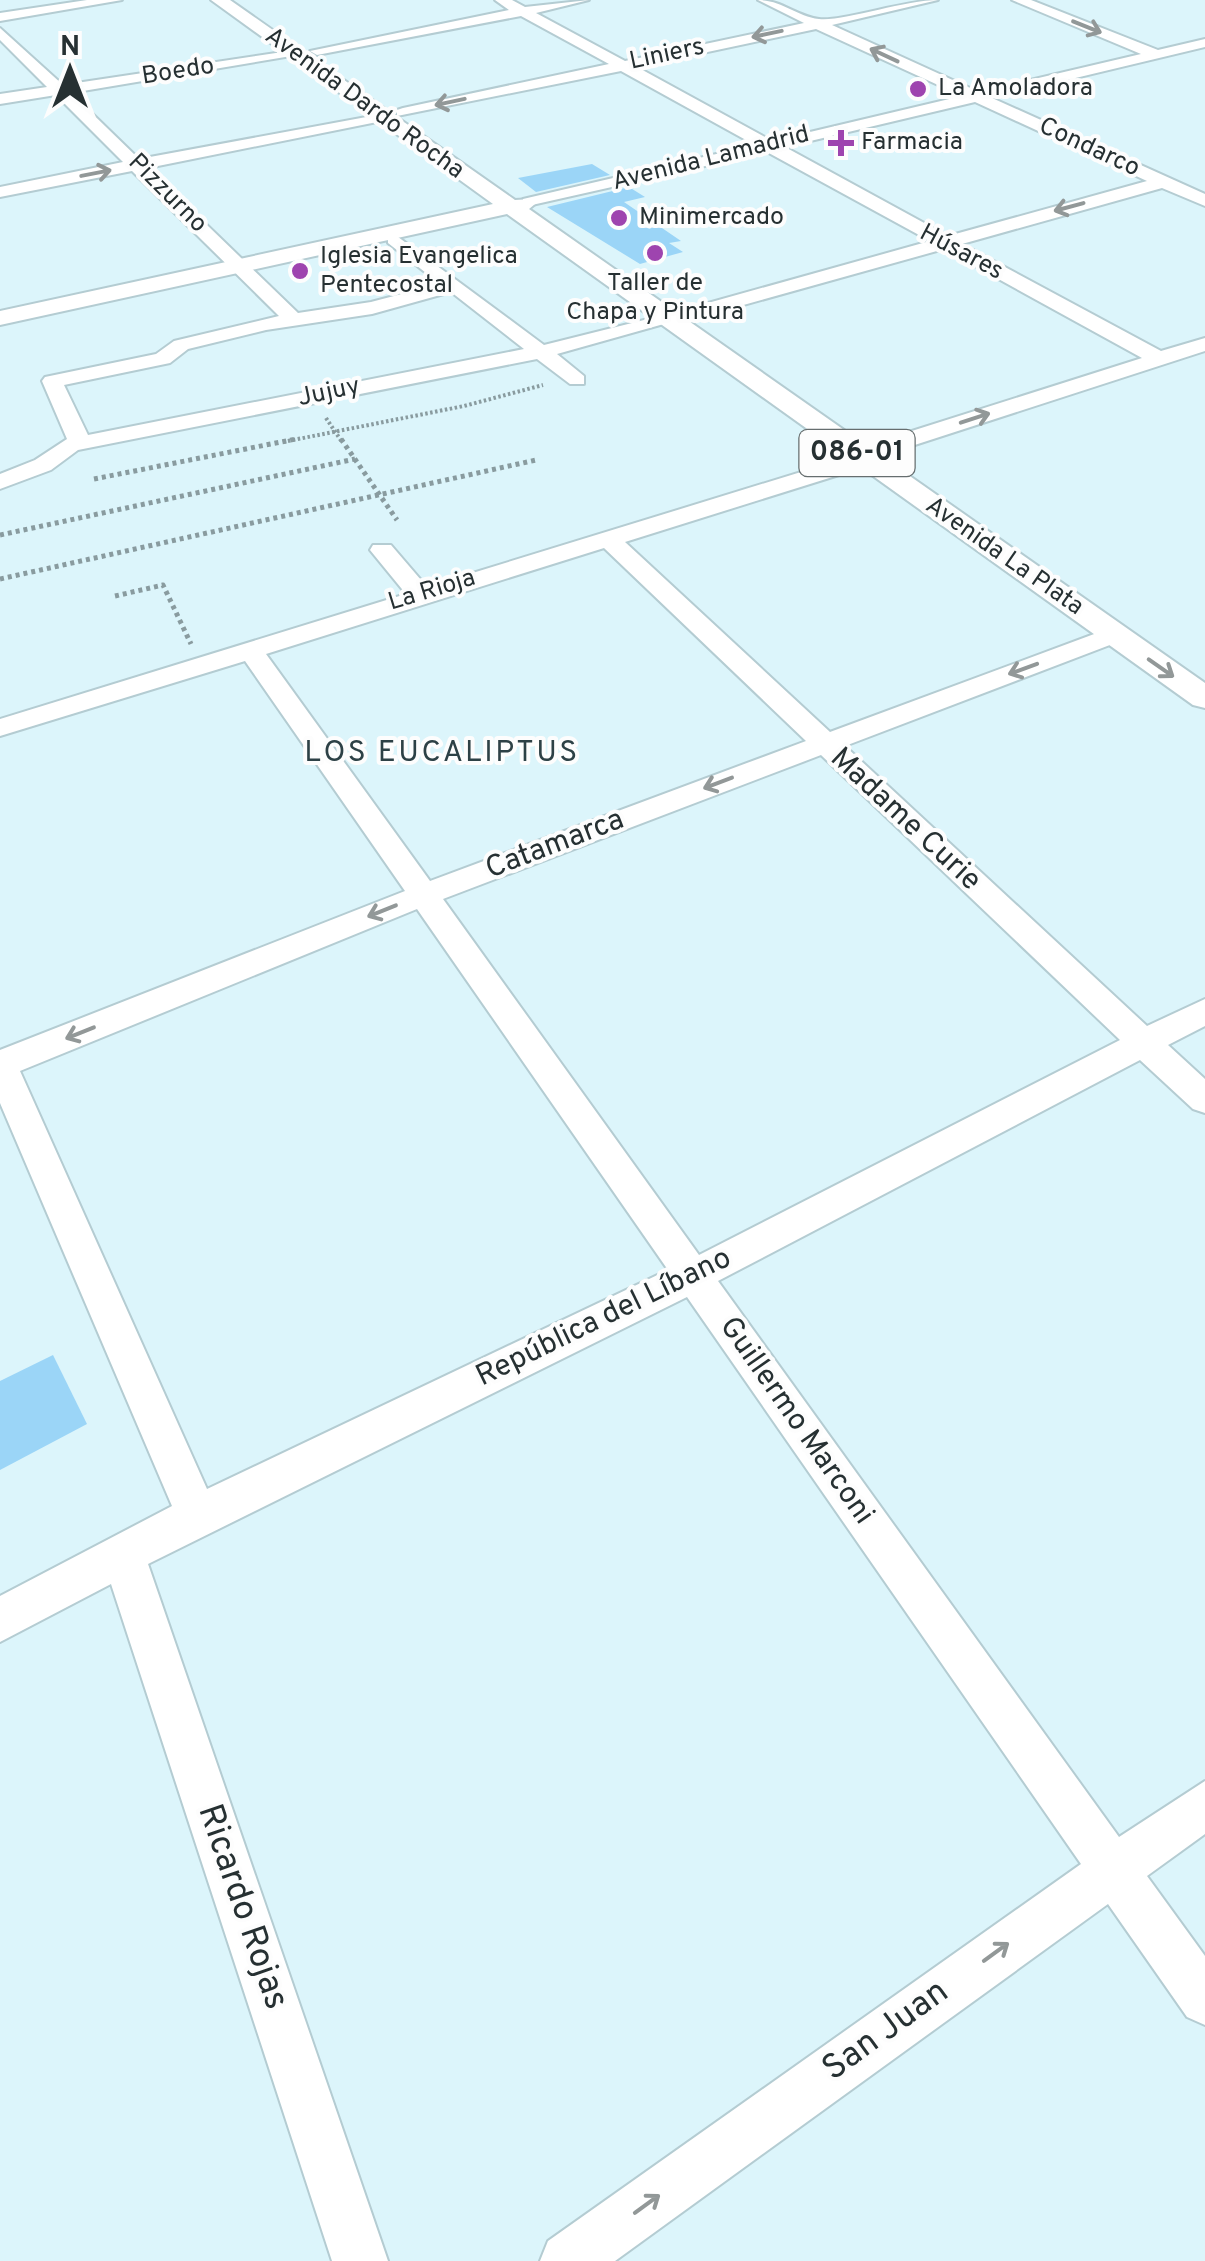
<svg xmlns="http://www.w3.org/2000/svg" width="1205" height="2261" viewBox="0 0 1205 2261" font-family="Overpass,sans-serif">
  <rect width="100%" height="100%" fill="#dcf5fb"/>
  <g fill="#9bd5f7">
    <path d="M592 164 610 175 536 192 518 178Z"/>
    <path d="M629 187 645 197 624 202 681 241 669 243 683 252 640 264 547 207Z"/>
    <path d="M53 1355 87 1424 0 1470V1381Z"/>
  </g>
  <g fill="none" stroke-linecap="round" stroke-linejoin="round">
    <defs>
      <g id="minor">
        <path d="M87 0H122L0 21V13Z"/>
        <path d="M495 0H512L525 7 589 0 536 13 625 61 804 23 758 0C782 0 796 16 819 19 841 22 905 0 938 0L832 25 979 92 1141 54 1012 0H1031L1158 50 1205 39V47L992 98 1205 194V206L1162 188 962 244 1161 351 1205 338V351L890 453H874V443L1142 358 944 249 697 318H683V310L930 241 767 152 523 207V199L755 145 621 71 397 116V110L403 108 609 64 521 16 317 55 310 51 509 10ZM816 29 962 96 772 141 637 67ZM975 102 1147 181 948 236 785 147Z"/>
        <path d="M0 28 63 85 296 50 303 54 71 93 139 159 388 113V119L382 121 148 168 298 313 371 302 440 284 388 243V235L394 234 544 345 668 314 678 320 557 354 584 376V384H570L537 359 78 450 51 470 0 489V474L35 460 67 439 42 381 45 377 156 354 174 341 279 316 132 171 0 197V187L123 162 56 95 0 104V94L47 87 0 40ZM451 292 524 349 88 435 64 385 170 363 188 349 266 330 372 314Z"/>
        <path d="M866 452 877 459 874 464 625 542 830 732 1105 630H1123L1127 635 1123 640 845 746 1147 1026 1205 999V1026L1168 1045 1205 1079V1113L1193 1109 1140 1060 718 1281 1119 1837 1205 1781V1834L1147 1876 1205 1956V2025L1187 2017 1108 1904 615 2261H540L548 2241 1081 1864 687 1297 148 1564 388 2261H332L111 1584 0 1642V1596L172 1506 0 1103V1050L405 891 245 661 0 736V719L406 594 370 550 373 545H391L427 587ZM604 548 806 741 430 881 266 654ZM821 755 1120 1040 699 1255 443 899ZM417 909 668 1270 207 1489 20 1071Z"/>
      </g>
      <path id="major" d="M211 0H230L515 200 532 199 535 204 529 209 1205 683V708L1193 705 507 214 0 325V311L493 204Z"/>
    </defs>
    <use href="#minor" stroke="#b4ccd2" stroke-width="4"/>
    <use href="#major" stroke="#b4ccd2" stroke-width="4"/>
    <g stroke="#899b9f" stroke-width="4" stroke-dasharray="2.5 2.5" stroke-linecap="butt">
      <path d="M326 418 342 442"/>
      <path d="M283 442 464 406 543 385"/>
    </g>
    <g stroke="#899b9f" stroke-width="5" stroke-dasharray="4 4" stroke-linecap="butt">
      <path d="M341 439 397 520"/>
      <path d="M94 479 296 439"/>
      <path d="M0 535 355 459"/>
      <path d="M0 579 536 460"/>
      <path d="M115 596 163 585 191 644"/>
    </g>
    <use href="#minor" fill="#fff" fill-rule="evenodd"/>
    <use href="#major" fill="#fff" fill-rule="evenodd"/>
  </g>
  <defs><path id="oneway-shaft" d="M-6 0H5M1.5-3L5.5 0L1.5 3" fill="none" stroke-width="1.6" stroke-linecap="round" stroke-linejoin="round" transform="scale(2.5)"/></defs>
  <g stroke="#929898">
    <use href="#oneway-shaft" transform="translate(1087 27) rotate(22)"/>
    <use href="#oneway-shaft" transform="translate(767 34) rotate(168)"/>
    <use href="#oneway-shaft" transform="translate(884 55) rotate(-155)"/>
    <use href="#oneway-shaft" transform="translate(450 102) rotate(168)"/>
    <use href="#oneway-shaft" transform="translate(96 173) rotate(-11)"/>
    <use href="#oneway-shaft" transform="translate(1069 207) rotate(165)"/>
    <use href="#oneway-shaft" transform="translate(975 418) rotate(-18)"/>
    <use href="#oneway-shaft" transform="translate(1161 668) rotate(35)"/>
    <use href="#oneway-shaft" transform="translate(1023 669) rotate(160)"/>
    <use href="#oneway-shaft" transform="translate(718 783) rotate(159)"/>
    <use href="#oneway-shaft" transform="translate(382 911) rotate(158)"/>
    <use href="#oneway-shaft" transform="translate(80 1033) rotate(158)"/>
    <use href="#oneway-shaft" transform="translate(996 1952) rotate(-36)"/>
    <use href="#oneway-shaft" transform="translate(647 2204) rotate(-36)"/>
  </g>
  <g fill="#9e44af" stroke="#fdfdfd" stroke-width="4">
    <circle cx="918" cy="89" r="10"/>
    <path d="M836 128h10v10h10v10h-10v10h-10v-10h-10v-10h10z"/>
    <circle cx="619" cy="218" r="10"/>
    <circle cx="655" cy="253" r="10"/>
    <circle cx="300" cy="271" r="10"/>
  </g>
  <g text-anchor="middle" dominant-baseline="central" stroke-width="8" stroke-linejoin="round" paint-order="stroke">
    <g font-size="25" fill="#263032" stroke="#fdfdfd">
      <text transform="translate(667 55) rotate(-12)">Liniers</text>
      <text transform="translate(178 72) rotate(-9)">Boedo</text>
      <text transform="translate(364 104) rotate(36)">Avenida Dardo Rocha</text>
      <text transform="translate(1089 148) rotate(25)">Condarco</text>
      <text transform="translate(711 159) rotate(-14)">Avenida Lamadrid</text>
      <text transform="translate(167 194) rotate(45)">Pizzurno</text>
      <text transform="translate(961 253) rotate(28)">Húsares</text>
      <text transform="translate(329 393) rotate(-12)">Jujuy</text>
      <text transform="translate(1004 557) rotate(35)">Avenida La Plata</text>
      <text transform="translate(432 591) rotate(-17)">La Rioja</text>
    </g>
    <g font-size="25" fill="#263032" stroke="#fdfdfd" text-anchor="start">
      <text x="938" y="89">La Amoladora</text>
      <text x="861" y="143">Farmacia</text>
      <text x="639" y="218">Minimercado</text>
      <text x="320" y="257">Iglesia Evangelica<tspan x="320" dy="29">Pentecostal</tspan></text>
      <text x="655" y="284" text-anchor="middle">Taller de<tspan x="655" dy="29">Chapa y Pintura</tspan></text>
    </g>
    <rect fill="#fdfdfd" stroke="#666e6f" stroke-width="2.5" x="799.5" y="430" width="115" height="46" rx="8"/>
    <g font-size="28" font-weight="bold" fill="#263032">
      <text x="857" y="453">086-01</text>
    </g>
    <g font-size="30" letter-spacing="2.5" fill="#2d4146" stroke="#fdfdfd">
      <text x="442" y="753">LOS EUCALIPTUS</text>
    </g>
    <g font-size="30" fill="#263032" stroke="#fdfdfd">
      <text transform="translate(905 820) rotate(43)">Madame Curie</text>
      <text transform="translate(555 845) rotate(-21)">Catamarca</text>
      <text transform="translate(604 1318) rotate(-26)">República del Líbano</text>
      <text transform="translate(796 1421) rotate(55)">Guillermo Marconi</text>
    </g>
    <g font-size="35" fill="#263032" stroke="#fdfdfd">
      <text transform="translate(242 1907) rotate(71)">Ricardo Rojas</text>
      <text transform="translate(886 2031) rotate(-36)">San Juan</text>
    </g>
  </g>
  <g transform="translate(70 70)" stroke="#fdfdfd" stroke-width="8" paint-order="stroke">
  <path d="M0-8L18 38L0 25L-18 38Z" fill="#263032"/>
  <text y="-15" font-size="28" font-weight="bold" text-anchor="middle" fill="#263032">N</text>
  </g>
</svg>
